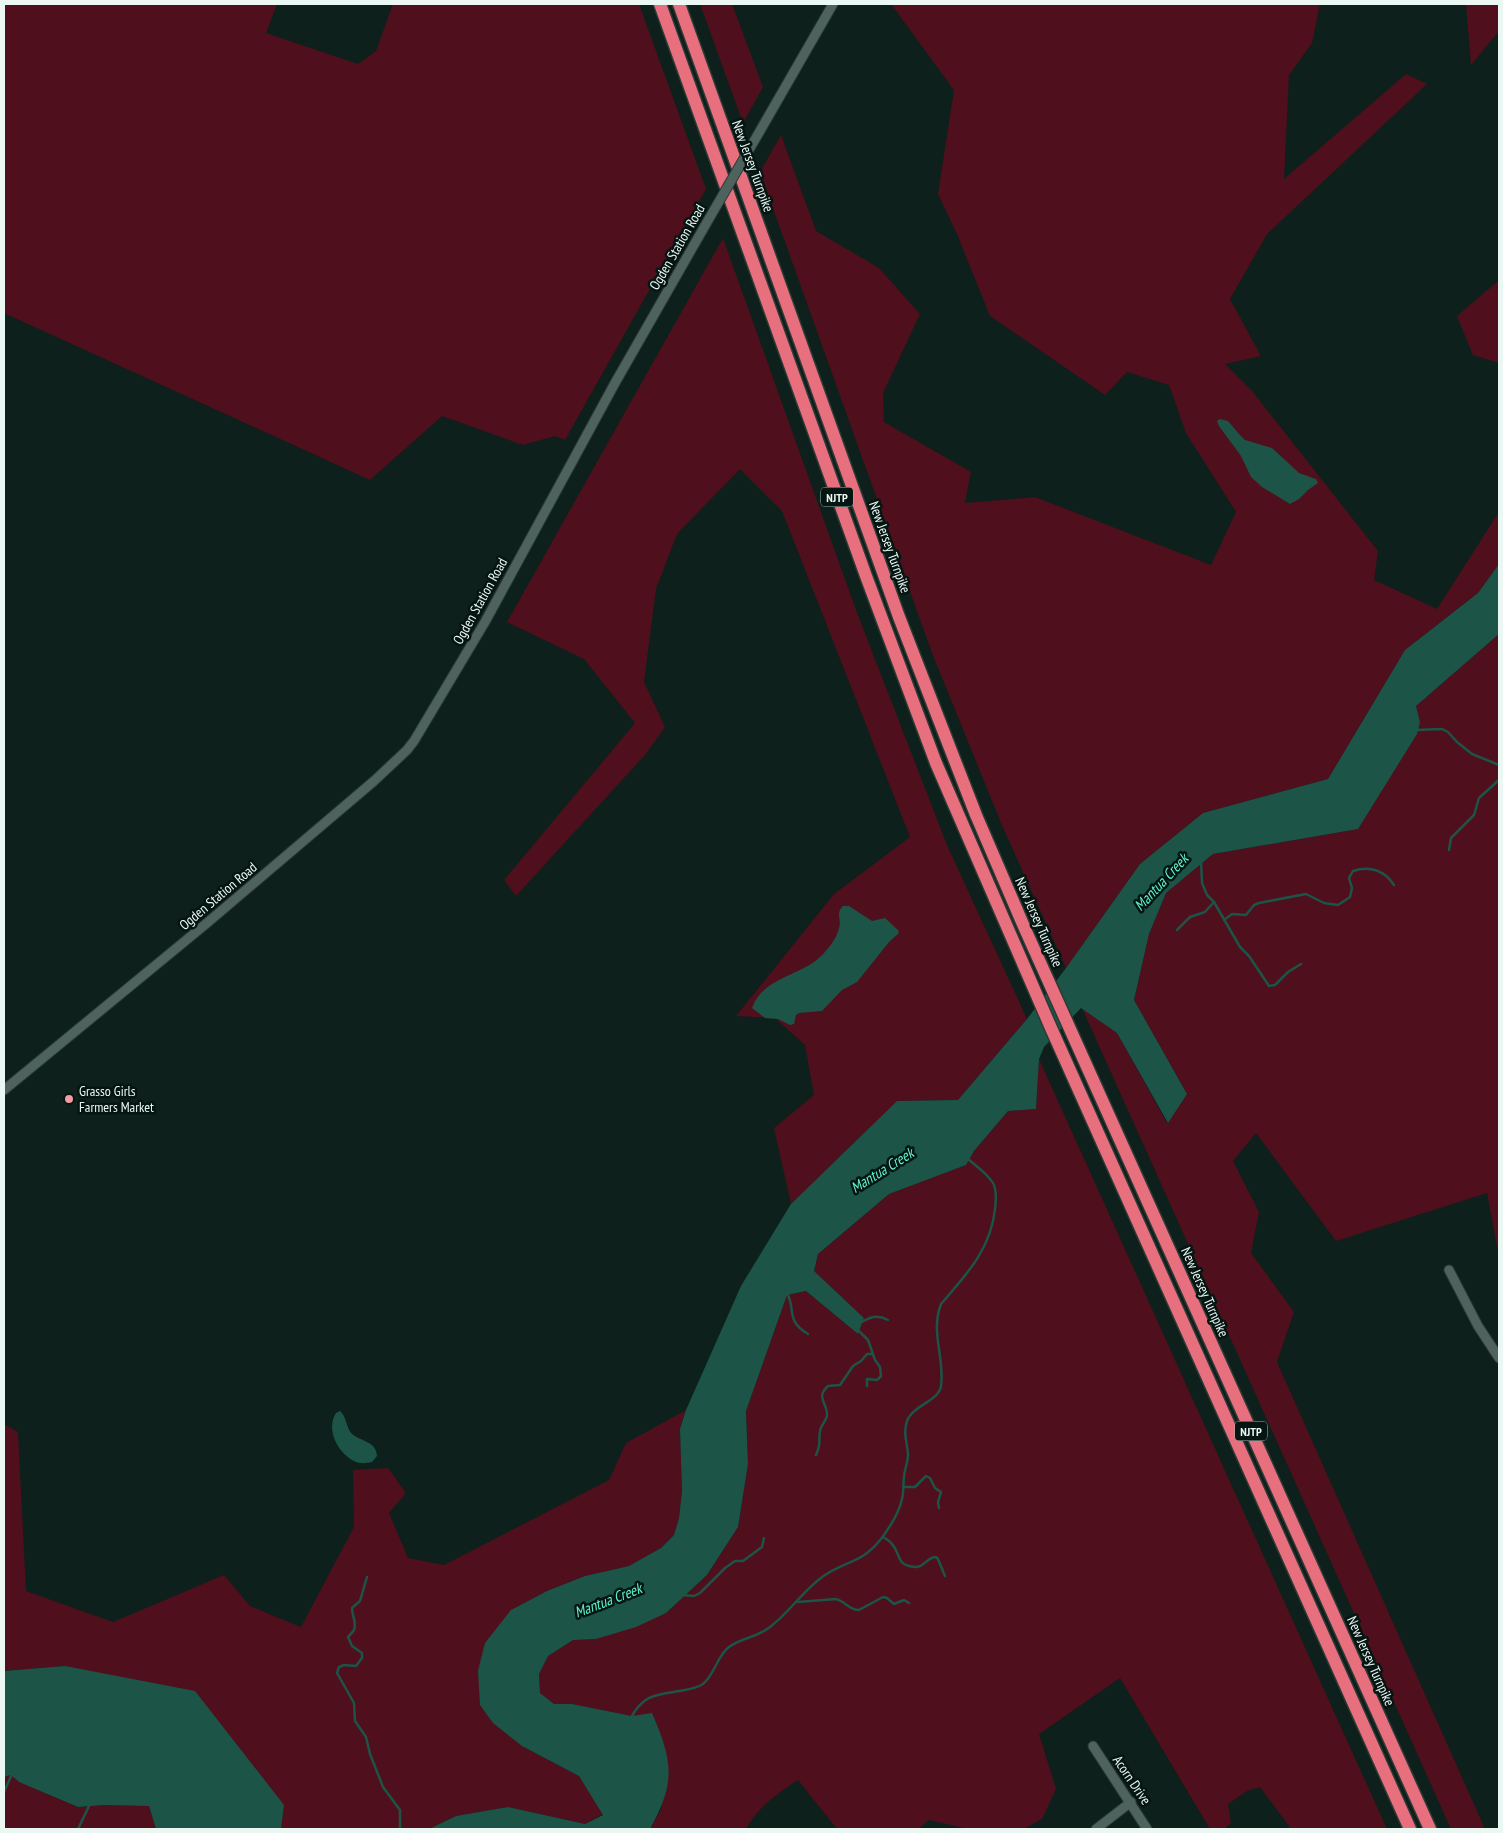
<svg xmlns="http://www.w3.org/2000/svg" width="1503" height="1833" viewBox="0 0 1503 1833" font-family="'PT Sans Narrow',sans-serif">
  <rect width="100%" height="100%" fill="#0d201b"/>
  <g fill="#4f0f1c">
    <path d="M4 4H277L266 33 358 64 376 51 393 4H639L706 189 565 440 555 436 523 445 442 416 370 480 4 313Z"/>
    <path d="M700 4H732L763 87 743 123Z"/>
    <path d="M891 4H1320L1312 43 1289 75 1284 179 1406 74 1427 84 1267 234 1230 299 1261 356 1225 364 1252 391 1378 551 1374 580 1437 609 1499 512V564L1478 593 1405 650 1328 779 1203 813 1140 864 1066 968 1001 823 932 653 760 172 781 135 816 231 879 268 920 314 883 393 884 422 971 472 965 503 1035 497 1211 565 1236 512 1186 433 1169 385 1127 372 1105 395 990 316 957 234 938 194 954 90Z"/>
    <path d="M1466 4H1499V31L1471 65Z"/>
    <path d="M723 238 856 610 947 845 1027 1019 958 1100 897 1101 791 1204 774 1128 814 1095 805 1045 775 1018 736 1016 834 894 910 837 782 511 740 469 677 534 656 589 644 682 665 727 645 755 516 896 504 880 635 723 584 659 507 622Z"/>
    <path d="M1499 280V363L1473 355 1457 316Z"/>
    <path d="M1499 634V1257L1487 1193 1336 1241 1256 1133 1233 1161 1259 1212 1251 1253 1294 1312 1277 1362 1485 1829H1451L1082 1008 1117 1033 1167 1123 1187 1094 1134 1000 1149 934 1166 893 1213 854 1358 829 1420 722 1416 706Z"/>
    <path d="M1039 1059 1387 1829H1289V1826L1260 1787 1247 1791 1228 1804 1231 1823 1224 1829H1210L1120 1678 1039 1734 1056 1789 1042 1819 1024 1829H968L929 1820 918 1829H837L798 1780C778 1793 757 1808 746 1829H650L662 1807 632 1716 572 1704H554L540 1693 539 1674 548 1656 573 1640 596 1639 666 1613 707 1575 738 1527 748 1464 746 1411 787 1295 806 1291 858 1334 864 1318 814 1271 818 1254 889 1194 966 1165 974 1151 1008 1111 1036 1109Z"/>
    <path d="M686 1410 680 1429 682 1491 679 1518 674 1535 661 1548 629 1566 585 1576 547 1591 511 1610 522 1746 579 1776 603 1814 585 1824 508 1807 456 1816 429 1829H281L284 1805 65 1666 4 1671V1424L18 1432 26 1591 113 1622 224 1575 250 1606 301 1627 354 1527 353 1470 388 1468 406 1493 389 1513 408 1558 444 1565 609 1480 626 1443Z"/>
    <path d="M11 1775 19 1782 78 1807 104 1805 149 1806 156 1829H4V1777Z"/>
  </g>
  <g fill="#1c5547">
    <path d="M1220 419 1228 421 1239 434 1245 440 1272 448 1299 473 1316 479 1318 483 1308 490 1299 499 1290 504 1262 487 1251 477 1241 456 1219 426 1217 421Z"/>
    <path d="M1499 564V634L1416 706 1420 722 1417 734 1358 829 1213 854 1166 893 1149 934 1134 1000 1187 1094 1168 1123 1117 1033 1081 1008 1044 1047 1039 1059 1036 1109 1008 1111 974 1151 966 1165 889 1194 818 1254 814 1271 864 1318 858 1334 806 1291 787 1295 746 1411 748 1464 738 1527 707 1575 666 1613 636 1627 596 1639 573 1640 548 1656 539 1674 540 1693 554 1704H572L632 1716 652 1713C673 1762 676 1782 650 1829H429L456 1816 508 1807 585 1824 603 1815 579 1776 522 1746 493 1723 480 1705 478 1671 485 1643 511 1610 547 1591 585 1576 629 1566 661 1548 674 1535 679 1518 682 1491 680 1429 686 1410 741 1286 791 1204 897 1101 958 1100 1027 1019 1066 968 1140 864 1203 813 1328 779 1405 650 1478 593Z"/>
    <path d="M843 906H849L872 921 885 918 898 930 899 933 889 942 857 982 842 990 822 1011 799 1013 796 1015 794 1024 790 1025 778 1019 765 1018 752 1008C762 978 800 976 820 957 827 951 837 938 839 928 842 919 835 914 843 906Z"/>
    <path d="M340 1411C346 1416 346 1426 351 1433 360 1442 376 1440 377 1456L372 1462C367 1463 361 1464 356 1462 339 1455 325 1430 336 1413Z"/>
    <path d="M65 1666 195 1691 284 1805 281 1829H156L149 1806 104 1805 78 1807 19 1782 11 1775 4 1777V1671Z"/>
  </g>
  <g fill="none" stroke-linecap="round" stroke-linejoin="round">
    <g stroke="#1c5547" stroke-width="2.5">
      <path d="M1415 730 1442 729 1448 732 1457 742 1472 754 1499 765"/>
      <path d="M1449 850 1451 838 1474 815 1479 798 1499 780"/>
      <path d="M1201 861 1202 883 1207 895 1214 902 1240 947 1249 956 1269 986 1275 985 1288 972 1301 964"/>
      <path d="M1224 920 1232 914 1246 915 1254 905 1259 903 1306 894 1324 903 1338 905 1350 897 1352 888 1349 878 1353 871C1370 865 1385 871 1394 885"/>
      <path d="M1177 930 1190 917 1205 912 1214 902"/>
      <path d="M786 1292C797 1307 784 1320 808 1334"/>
      <path d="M860 1323C870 1317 877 1314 888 1320"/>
      <path d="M857 1329 868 1340 875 1360 880 1367 881 1376 877 1380 867 1379V1386"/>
      <path d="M816 1455C822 1442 818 1441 820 1431 821 1425 826 1421 827 1416 828 1403 815 1398 828 1386L840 1385 853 1366 861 1361 867 1354H873"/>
      <path d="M903 1487H915L926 1476 930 1478 935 1488 941 1492 938 1502 939 1508"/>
      <path d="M883 1537C886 1539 890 1541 892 1544 901 1554 896 1566 915 1567 924 1568 927 1557 936 1557L938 1559 945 1576"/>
      <path d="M367 1577 360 1601 352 1608C352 1616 357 1623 354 1630 352 1633 350 1635 348 1637L352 1646 362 1653V1658L356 1666 344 1665 339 1667 337 1673 354 1703 355 1721 366 1737 370 1754 383 1787 400 1810V1829"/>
      <path d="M682 1595 694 1596 700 1593 725 1568 735 1561H743L762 1547 764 1538"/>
      <path d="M798 1602 836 1599C845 1601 849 1610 859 1610L883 1597 887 1598 894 1604 904 1600 909 1603"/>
      <path d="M631 1718C644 1692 660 1695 685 1690 691 1689 698 1687 703 1684 715 1674 717 1656 729 1647 741 1638 758 1637 770 1627 790 1612 804 1589 825 1575 848 1560 862 1563 881 1539 890 1527 899 1513 902 1499 904 1491 903 1484 904 1476 905 1468 908 1462 908 1454 907 1442 903 1433 907 1421 913 1405 939 1401 941 1386 945 1357 930 1333 941 1304 966 1275 991 1249 995 1209 996 1201 997 1190 993 1183 987 1173 976 1166 968 1159"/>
      <path d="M4 1792 12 1774"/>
      <path d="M78 1829 90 1804"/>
    </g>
    <defs>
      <g id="minor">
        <path d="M753 143 833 4"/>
        <path d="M4 1090 207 923 374 781 407 750 414 741 485 622 615 383 710 217"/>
        <path d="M1449 1270 1478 1326 1499 1358"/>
        <path d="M1093 1746 1147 1829"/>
        <path d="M1096 1829 1131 1802"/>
      </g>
      <g id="highway">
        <path d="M660 4 866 576 936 763 1051 1028 1410 1829"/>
        <path d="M679 4 899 617 976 815 1025 929 1430 1829"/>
      </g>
    </defs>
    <use href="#minor" stroke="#2f3935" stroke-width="11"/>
    <use href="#highway" stroke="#2f3935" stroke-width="15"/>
    <use href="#minor" stroke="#4e635d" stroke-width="9"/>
    <use href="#highway" stroke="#e8707e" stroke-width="12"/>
    <defs>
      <path id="minor-bridge" d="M710 217 753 143"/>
    </defs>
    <use href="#minor-bridge" stroke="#2f3935" stroke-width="11" stroke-linecap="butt"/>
    <use href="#minor-bridge" stroke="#4e635d" stroke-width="9"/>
  </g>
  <circle fill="#f49aa2" stroke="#051612" stroke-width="2" cx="69" cy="1099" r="5"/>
  <g text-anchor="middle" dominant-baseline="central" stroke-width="5" stroke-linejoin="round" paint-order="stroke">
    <g fill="#051612" stroke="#a6b4b0" stroke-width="1">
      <rect x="821" y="487.5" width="32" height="19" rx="4"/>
      <rect x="1235" y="1421.5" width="32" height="19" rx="4"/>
    </g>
    <g font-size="12" font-weight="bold" fill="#ebf7f3">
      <text x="837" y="497">NJTP</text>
      <text x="1251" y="1431">NJTP</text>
    </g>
    <g font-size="14" fill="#ebf7f3" stroke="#051612">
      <text transform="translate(753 166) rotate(70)">New Jersey Turnpike</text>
      <text transform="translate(677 247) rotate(-60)">Ogden Station Road</text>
      <text transform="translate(890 547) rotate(70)">New Jersey Turnpike</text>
      <text transform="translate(480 601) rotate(-61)">Ogden Station Road</text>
      <text transform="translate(218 896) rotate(-40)">Ogden Station Road</text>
      <text transform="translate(1039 922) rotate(66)">New Jersey Turnpike</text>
      <text transform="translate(1205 1292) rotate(66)">New Jersey Turnpike</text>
      <text transform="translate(1371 1661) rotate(66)">New Jersey Turnpike</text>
      <text transform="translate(1132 1780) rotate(56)">Acorn Drive</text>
    </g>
    <g font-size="14" fill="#ebf7f3" stroke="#051612" text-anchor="start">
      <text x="79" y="1091">Grasso Girls<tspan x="79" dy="16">Farmers Market</tspan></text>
    </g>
    <g font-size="15" font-style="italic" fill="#60f4d0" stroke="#051612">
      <text transform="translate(1161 882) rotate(-47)">Mantua Creek</text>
      <text transform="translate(882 1170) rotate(-32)">Mantua Creek</text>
      <text transform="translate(608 1600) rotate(-21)">Mantua Creek</text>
    </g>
  </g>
  <rect width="1503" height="1833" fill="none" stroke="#ebf7f3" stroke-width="10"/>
</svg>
